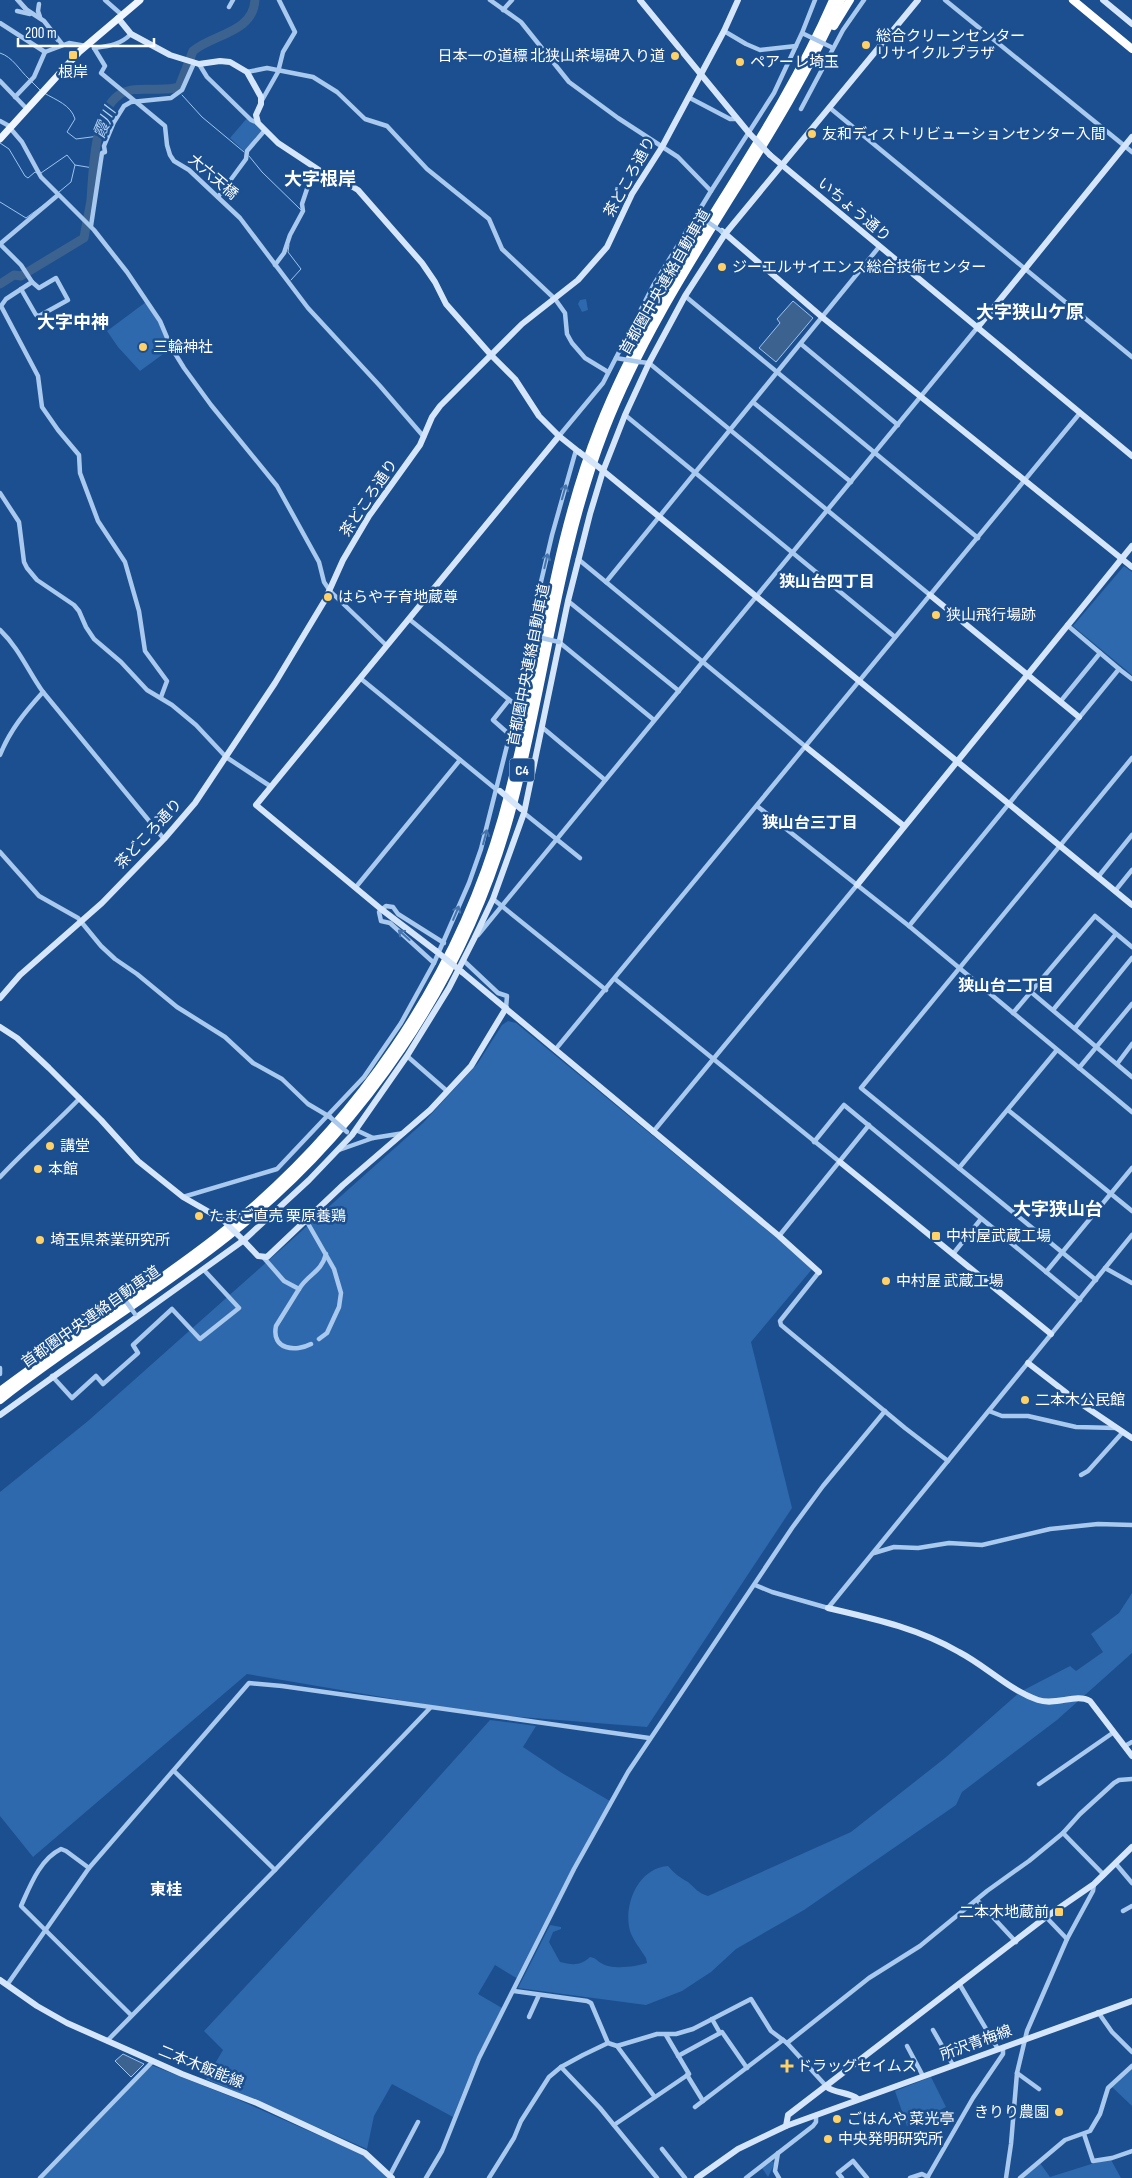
<svg xmlns="http://www.w3.org/2000/svg" width="1132" height="2178" viewBox="0 0 1132 2178" font-family="'Sofia Sans Condensed','Noto Sans JP',sans-serif">
  <rect width="100%" height="100%" fill="#1b4f8f"/>
  <g fill="#2e69ad">
    <path d="M248 117 262 130 244 151 230 138Z"/>
    <path d="M586 299 588 310 582 312 578 304 580 300Z"/>
    <path d="M146 302 158 322 170 349 140 371 118 347 107 331Z"/>
    <path d="M1124 566 1132 572V675L1073 626Z"/>
    <path d="M508 1021 516 1023 813 1268 751 1342 792 1508 647 1727 482 1714 247 1674 33 1857 0 1816V1492L88 1421 423 1123 478 1063 502 1025Z"/>
    <path d="M1132 1593V1653L1057 1720 962 1792 956 1805 804 1910 736 1949 711 1972 682 1991 646 2005 518 1988 550 1925 561 1927V1929L553 1932 549 1942 560 1962C572 1965 581 1966 590 1957 596 1958 596 1960 601 1963 611 1970 635 1967 647 1963L646 1958C641 1950 633 1940 630 1931 623 1905 638 1868 668 1866 675 1874 679 1877 688 1882 695 1888 698 1893 708 1896L851 1832 945 1758 1020 1692 1070 1666 1076 1671 1103 1652 1091 1634 1119 1613Z"/>
    <path d="M490 1720 536 1726 523 1747 562 1773 610 1801 518 1979 495 1965 478 1994 502 2008 477 2057 453 2117 392 2084 374 2116 367 2149 206 2079 223 2050 204 2031 384 1838Z"/>
    <path d="M151 2065 232 2097 361 2154 370 2159 388 2178H42Z"/>
    <path d="M1132 2068V2106L1112 2087Z"/>
    <path d="M931 2077 946 2107 907 2126 895 2091Z"/>
    <path d="M1104 2160H1111L1121 2178H1023L1040 2163 1050 2177Z"/>
    <path d="M772 2161 775 2163 768 2177 762 2168Z"/>
  </g>
  <g fill="#3c6290" stroke="#9cc4f0">
    <path d="M793 301 813 318 776 362 759 348 780 323 777 319Z"/>
    <path d="M123 2054 144 2064 131 2077 115 2061Z"/>
  </g>
  <g fill="none" stroke-linecap="round" stroke-linejoin="round">
    <g stroke="#9cc4f0" stroke-width="1">
      <path d="M15 0 24 10"/>
      <path d="M50 32 57 42"/>
      <path d="M0 53C13 57 19 70 29 79"/>
      <path d="M31 81 41 91"/>
      <path d="M175 88 176 90"/>
      <path d="M44 93C56 100 71 105 75 119L67 132 76 139 99 136"/>
      <path d="M182 95 202 117 244 152"/>
      <path d="M0 143 9 149 25 176 28 178 35 172 37 173"/>
      <path d="M249 156 262 172 301 210"/>
      <path d="M41 173 67 155 75 165"/>
      <path d="M59 192 71 182 75 165 93 168"/>
      <path d="M0 202 26 218 45 204"/>
      <path d="M289 245 288 252 301 269 291 280"/>
    </g>
    <path stroke="#3c6290" stroke-width="9" d="M0 284 14 275 21 276 84 238C86 225 89 213 91 200 93 173 94 112 119 95 133 84 162 93 179 87L193 51C213 34 253 33 255 0"/>
    <g stroke="#a9c9ee" stroke-width="4.5">
      <path d="M18 0 27 10 44 21 62 44"/>
      <path d="M105 0 122 15"/>
      <path d="M490 0 521 22 569 82 618 118 678 157 711 191 653 286 603 383 559 436"/>
      <path d="M945 0 1132 152"/>
      <path d="M39 4 38 11 40 17"/>
      <path d="M229 7 233 0"/>
      <path d="M503 10 512 0"/>
      <path d="M17 11 30 14"/>
      <path d="M0 23 45 52"/>
      <path d="M724 31 746 44 760 50 796 46"/>
      <path d="M94 48 105 66 101 73 165 126 167 145 170 155 174 161 189 170 240 218 308 308 380 386 424 437"/>
      <path d="M94 48C109 46 120 45 131 34"/>
      <path d="M199 64 207 77 251 120 258 123"/>
      <path d="M247 72 267 68 313 77 337 92 365 119 387 126 427 169 489 219 502 249 555 299 565 313 567 334 572 343 585 358 608 372"/>
      <path d="M0 81 27 109"/>
      <path d="M15 97 34 77 45 52 69 43 86 46"/>
      <path d="M688 97 730 119H735"/>
      <path d="M261 102 278 72 283 52 295 32 279 0"/>
      <path d="M830 108 1132 357"/>
      <path d="M801 109 843 30 864 0"/>
      <path d="M0 121 11 127"/>
      <path d="M10 128 22 142 41 177 94 230 127 272 160 321 171 347 184 368 211 405 277 486 319 562 324 582 330 591 386 645"/>
      <path d="M711 191 774 93 802 33 815 0"/>
      <path d="M218 197 246 159 247 151 265 130"/>
      <path d="M91 226 102 153 105 152 104 146 114 122 124 106 131 102 171 98 182 90 194 63"/>
      <path d="M0 244 21 265 32 282 6 299 1 306 38 376 42 407 58 430 79 455 80 473 98 521 125 562 139 611 145 651 167 681 161 697"/>
      <path d="M0 244 58 195"/>
      <path d="M275 265 284 253 290 235 303 211 302 204 314 168"/>
      <path d="M21 289 36 315 39 316 68 300 56 278 39 288 32 282"/>
      <path d="M685 296 978 538"/>
      <path d="M801 344 898 425"/>
      <path d="M640 362 649 363 930 595"/>
      <path d="M754 403 851 482"/>
      <path d="M625 415 895 637"/>
      <path d="M0 493 19 522 24 562 27 568 37 580 74 605 79 611 86 627 94 639 121 662 147 690 172 705 196 725 226 757 270 786"/>
      <path d="M578 559 806 747"/>
      <path d="M606 582 879 247"/>
      <path d="M568 601 679 691"/>
      <path d="M409 619 517 706"/>
      <path d="M1067 625 1119 669"/>
      <path d="M0 630C19 648 28 671 43 692L164 839"/>
      <path d="M559 642 654 720"/>
      <path d="M360 678 497 790"/>
      <path d="M509 700 493 720 510 735"/>
      <path d="M1060 702 1100 653"/>
      <path d="M543 728 605 780"/>
      <path d="M0 755C10 730 25 712 43 692"/>
      <path d="M757 806 909 926 1132 1112"/>
      <path d="M524 813 580 858"/>
      <path d="M0 852 39 896 78 918 101 946 115 959 137 974 177 1007 225 1037 253 1063 282 1079 308 1104 330 1117"/>
      <path d="M1098 877 1132 835"/>
      <path d="M356 887 460 760"/>
      <path d="M1115 891 1132 870"/>
      <path d="M493 899 606 990"/>
      <path d="M909 926 1119 669 1132 679"/>
      <path d="M478 935 977 328"/>
      <path d="M464 961 498 993 507 996 506 1008"/>
      <path d="M434 963 390 923 381 921 379 912 386 906 393 907 398 914 444 943"/>
      <path d="M615 979 840 1162"/>
      <path d="M1031 992 1132 1077"/>
      <path d="M1053 1010 1116 934"/>
      <path d="M1013 1013 1095 916 1132 947"/>
      <path d="M1075 1028 1132 958"/>
      <path d="M555 1050 1080 413"/>
      <path d="M407 1056 447 1091"/>
      <path d="M1117 1064 1132 1044"/>
      <path d="M1079 1068 1132 1004"/>
      <path d="M1008 1110 1132 1211"/>
      <path d="M356 1130 373 1138"/>
      <path d="M653 1132 857 885"/>
      <path d="M814 1142 844 1105 1080 1300"/>
      <path d="M339 1150 373 1138 404 1133"/>
      <path d="M959 1168 1057 1050"/>
      <path d="M0 1177C26 1149 54 1125 80 1098"/>
      <path d="M183 1197 277 1169 364 1077 401 1023 434 963 469 883 481 849 517 706 532 620 552 535 576 450"/>
      <path d="M306 1220 334 1269 341 1293 339 1307 327 1333 319 1339"/>
      <path d="M779 1236 869 1125"/>
      <path d="M953 1254 981 1219"/>
      <path d="M264 1258 284 1281 299 1289 276 1326C271 1350 296 1352 311 1344"/>
      <path d="M1105 1268 1132 1283"/>
      <path d="M819 1272 780 1321 781 1325 905 1428 948 1461"/>
      <path d="M1046 1272 1132 1168"/>
      <path d="M1096 1280 861 1088 1132 758"/>
      <path d="M299 1289C309 1273 321 1273 326 1254"/>
      <path d="M0 1374V1368"/>
      <path d="M52 1376 72 1398 96 1376 103 1384 138 1353 133 1345 172 1309 200 1339 239 1308 203 1269"/>
      <path d="M989 1411 1002 1416H1028L1076 1427 1116 1428"/>
      <path d="M1081 1475 1088 1471 1123 1432"/>
      <path d="M874 1553 894 1547 918 1548 949 1543 982 1545 1050 1529 1098 1524 1132 1525"/>
      <path d="M755 1585 772 1592 828 1608 1132 1235"/>
      <path d="M1125 1746 1132 1742"/>
      <path d="M174 1771 275 1870"/>
      <path d="M1039 1784 1114 1732"/>
      <path d="M1063 1833 1104 1875"/>
      <path d="M1116 1864 1132 1883"/>
      <path d="M89 1868 66 1851 61 1849C40 1859 30 1886 21 1906L131 2015"/>
      <path d="M977 1900 1016 1942"/>
      <path d="M1123 1911 1132 1906"/>
      <path d="M1046 1917 1067 1939"/>
      <path d="M7 1985 89 1868 249 1683 282 1686 649 1738"/>
      <path d="M960 1985 998 2049"/>
      <path d="M514 1991 587 2001 591 2003 608 2043"/>
      <path d="M1098 2012 1112 2032 1132 2052"/>
      <path d="M529 2017 539 1995"/>
      <path d="M712 2019 720 2033"/>
      <path d="M933 2030 953 2065"/>
      <path d="M107 2041 275 1870 430 1708"/>
      <path d="M787 2043 869 1978 920 1946 987 1891 1029 1861 1063 1833 1080 1814 1114 1783 1119 1780 1132 1779"/>
      <path d="M617 2046 657 2034H676L693 2029 751 1999 771 2031 787 2043 827 2087"/>
      <path d="M907 2046 923 2076"/>
      <path d="M678 2056 722 2032 747 2068"/>
      <path d="M561 2067 600 2108 657 2178"/>
      <path d="M1017 2073 1039 2089"/>
      <path d="M687 2075 703 2101"/>
      <path d="M695 2107 783 2040"/>
      <path d="M614 2125 689 2074 666 2035"/>
      <path d="M1084 2134 1093 2161 1112 2158 1132 2151"/>
      <path d="M662 2149 685 2178"/>
      <path d="M778 2153 775 2171 779 2178"/>
      <path d="M390 2175 418 2122"/>
      <path d="M40 2178 153 2061"/>
      <path d="M426 2178 442 2151 479 2058 574 1869 628 1772 792 1528 823 1486 885 1411"/>
      <path d="M489 2178 514 2138 521 2121 549 2077 561 2067 583 2055 608 2043 617 2046 654 2096"/>
      <path d="M746 2178 813 2126 816 2122V2115"/>
      <path d="M842 2178 838 2173 853 2161 867 2178"/>
      <path d="M910 2178 922 2174 928 2177"/>
      <path d="M927 2178 973 2098 1003 2054V2047"/>
      <path d="M1006 2178 1011 2144 1017 2073 1027 2031 1067 1939 1093 1891 1094 1884"/>
      <path d="M1020 2178 1065 2140 1090 2131 1100 2114 1108 2088 1132 2066"/>
    </g>
    <g stroke="#d6e6fa" stroke-width="6">
      <path d="M640 0 749 133"/>
      <path d="M1103 0 1132 24"/>
      <path d="M118 18 131 34 170 55 199 64 220 61 230 62 247 72 261 97V104L256 115 258 123 278 143 331 178 343 181 358 190 422 263 435 282 446 304 491 355 515 379 539 416 559 436 579 452"/>
      <path d="M770 155 1132 456"/>
      <path d="M722 231 822 317 1132 567"/>
      <path d="M977 328 1132 137"/>
      <path d="M601 469 1132 905"/>
      <path d="M930 595 1079 717"/>
      <path d="M806 747 904 826"/>
      <path d="M857 885 1132 546"/>
      <path d="M436 951 381 909 256 805 559 436"/>
      <path d="M462 972 779 1236 819 1272"/>
      <path d="M0 998 20 975 102 903 164 839 195 803 275 683 325 600 343 560 369 516 420 445 432 417 440 406 522 324 578 280 607 247 632 194 662 147 724 31 738 0"/>
      <path d="M0 1027 17 1038 49 1068 101 1120 138 1161 183 1197 223 1220"/>
      <path d="M840 1162 1051 1334"/>
      <path d="M241 1238 258 1256 267 1257 343 1185 430 1110 471 1066 506 1008"/>
      <path d="M1028 1363 1077 1401 1132 1438"/>
      <path d="M0 1415 244 1240 309 1180 352 1135 407 1056 449 988 474 939 493 899 524 813 568 601 590 514 603 471 625 415 649 363 685 296 725 234 918 0"/>
      <path d="M828 1608C875 1619 917 1628 959 1652 986 1666 1009 1690 1038 1700 1056 1706 1076 1693 1090 1701L1132 1756"/>
      <path d="M0 1980 37 2006 67 2023 182 2074 257 2103 365 2153 392 2178"/>
      <path d="M827 2087C834 2093 849 2092 858 2099"/>
      <path d="M786 2126 788 2115 1046 1917 1094 1884 1132 1847"/>
      <path d="M697 2178 738 2149 786 2126 1132 2001"/>
    </g>
    <path stroke="#f0f6ff" stroke-width="7" d="M0 139 80 51 140 0"/>
    <g stroke="#fff" stroke-width="8">
      <path d="M1073 0 1132 49"/>
      <path d="M834 26 850 0"/>
      <path d="M0 1391C71 1337 149 1290 219 1235 353 1129 455 983 502 818 539 688 549 553 599 427 659 274 768 150 833 0"/>
      <path d="M0 1400C73 1342 154 1295 227 1237 362 1131 464 981 510 816 545 688 557 554 605 430 665 276 775 150 841 0"/>
    </g>
    <g stroke="#a9c9ee" stroke-width="4.5">
      <path d="M804 34 831 47"/>
      <path d="M696 214 721 231"/>
      <path d="M616 358 640 362"/>
      <path d="M529 635 559 642"/>
      <path d="M330 1117 347 1132"/>
      <path d="M120 1293 135 1314"/>
    </g>
    <g stroke="#d6e6fa" stroke-width="6">
      <path d="M749 133 770 155"/>
      <path d="M579 452 600 468"/>
      <path d="M500 791 521 809"/>
      <path d="M436 951 462 972"/>
      <path d="M223 1220 239 1236"/>
    </g>
  </g>
  <defs><path id="oneway-shaft" d="M-6 0H5M1.5-3L5.5 0L1.5 3" fill="none" stroke-width="1.6" stroke-linecap="round" stroke-linejoin="round" transform="scale(1.25)"/></defs>
  <g stroke="#4674ac">
    <use href="#oneway-shaft" transform="translate(564 492) rotate(-74)"/>
    <use href="#oneway-shaft" transform="translate(546 561) rotate(-77)"/>
    <use href="#oneway-shaft" transform="translate(485 837) rotate(-75)"/>
    <use href="#oneway-shaft" transform="translate(456 913) rotate(-67)"/>
    <use href="#oneway-shaft" transform="translate(404 935) rotate(-138)"/>
  </g>
  <g fill="#ffd166" stroke="#1b4f8f" stroke-width="2">
    <circle cx="866" cy="45" r="5"/>
    <rect x="68" y="50" width="10" height="10" rx="2.5"/>
    <circle cx="675" cy="56" r="5"/>
    <circle cx="740" cy="62" r="5"/>
    <circle cx="812" cy="134" r="5"/>
    <circle cx="722" cy="267" r="5"/>
    <circle cx="143" cy="347" r="5"/>
    <circle cx="328" cy="597" r="5"/>
    <circle cx="936" cy="615" r="5"/>
    <circle cx="50" cy="1146" r="5"/>
    <circle cx="38" cy="1169" r="5"/>
    <circle cx="199" cy="1216" r="5"/>
    <rect x="931" y="1231" width="10" height="10" rx="2.5"/>
    <circle cx="40" cy="1240" r="5"/>
    <circle cx="886" cy="1281" r="5"/>
    <circle cx="1025" cy="1400" r="5"/>
    <rect x="1054" y="1907" width="10" height="10" rx="2.5"/>
    <path d="M784.5 2058.5h5v5h5v5h-5v5h-5v-5h-5v-5h5z"/>
    <circle cx="1059" cy="2112" r="5"/>
    <circle cx="837" cy="2119" r="5"/>
    <circle cx="828" cy="2139" r="5"/>
  </g>
  <g text-anchor="middle" dominant-baseline="central" stroke-width="5" stroke-linejoin="round" paint-order="stroke">
    <rect fill="#1b4f8f" stroke="#bbcadd" stroke-width="1" x="509.5" y="758.5" width="25" height="23" rx="4"/>
    <g font-size="14" font-weight="bold" fill="#fff">
      <text x="522" y="770">C4</text>
    </g>
    <g font-size="15" fill="#fff" stroke="#1b4f8f" text-anchor="start">
      <text x="876" y="36">総合クリーンセンター<tspan x="876" dy="17">リサイクルプラザ</tspan></text>
      <text x="665" y="56" text-anchor="end">日本一の道標 北狭山茶場碑入り道</text>
      <text x="750" y="62">ペアーレ埼玉</text>
      <text x="73" y="72" text-anchor="middle">根岸</text>
      <text x="822" y="134">友和ディストリビューションセンター入間</text>
      <text x="732" y="267">ジーエルサイエンス総合技術センター</text>
      <text x="153" y="347">三輪神社</text>
      <text x="338" y="597">はらや子育地蔵尊</text>
      <text x="946" y="615">狭山飛行場跡</text>
      <text x="60" y="1146">講堂</text>
      <text x="48" y="1169">本館</text>
      <text x="209" y="1216">たまご直売 栗原養鶏</text>
      <text x="946" y="1236">中村屋武蔵工場</text>
      <text x="50" y="1240">埼玉県茶業研究所</text>
      <text x="896" y="1281">中村屋 武蔵工場</text>
      <text x="1035" y="1400">二本木公民館</text>
      <text x="1049" y="1912" text-anchor="end">二本木地蔵前</text>
      <text x="797" y="2066">ドラッグセイムス</text>
      <text x="1049" y="2112" text-anchor="end">きりり農園</text>
      <text x="847" y="2119">ごはんや 菜光亭</text>
      <text x="838" y="2139">中央発明研究所</text>
    </g>
    <g font-size="15" fill="#fff" stroke="#1b4f8f">
      <text transform="translate(213 177) rotate(41)">大六天橋</text>
      <text transform="translate(630 177) rotate(-61)">茶どころ通り</text>
      <text transform="translate(854 210) rotate(40)">いちょう通り</text>
      <text transform="translate(665 282) rotate(-60)">首都圏中央連絡自動車道</text>
      <text transform="translate(369 498) rotate(-56)">茶どころ通り</text>
      <text transform="translate(529 665) rotate(-79)">首都圏中央連絡自動車道</text>
      <text transform="translate(149 834) rotate(-47)">茶どころ通り</text>
      <text transform="translate(91 1317) rotate(-35)">首都圏中央連絡自動車道</text>
      <text transform="translate(976 2043) rotate(-20)">所沢青梅線</text>
      <text transform="translate(201 2067) rotate(22)">二本木飯能線</text>
    </g>
    <g font-size="16" font-style="italic" fill="#b5d3f5" stroke="#1b4f8f">
      <text transform="translate(105 123) rotate(-67)">霞川</text>
    </g>
    <g font-size="16" font-weight="bold" fill="#fff" stroke="#1b4f8f">
      <text x="827" y="582">狭山台四丁目</text>
      <text x="810" y="823">狭山台三丁目</text>
      <text x="1006" y="986">狭山台二丁目</text>
      <text x="166" y="1890">東桂</text>
    </g>
    <g font-size="18" font-weight="bold" fill="#fff" stroke="#1b4f8f">
      <text x="320" y="179">大字根岸</text>
      <text x="1030" y="312">大字狭山ケ原</text>
      <text x="73" y="322">大字中神</text>
      <text x="1058" y="1209">大字狭山台</text>
    </g>
  </g>
  <path d="M18 38v8h136v-8" fill="none" stroke="#ffffff" stroke-width="2.5"/>
  <text x="25" y="38" font-size="15" fill="#ffffff" stroke="#1b4f8f" stroke-width="4" paint-order="stroke">200 m</text>
</svg>
